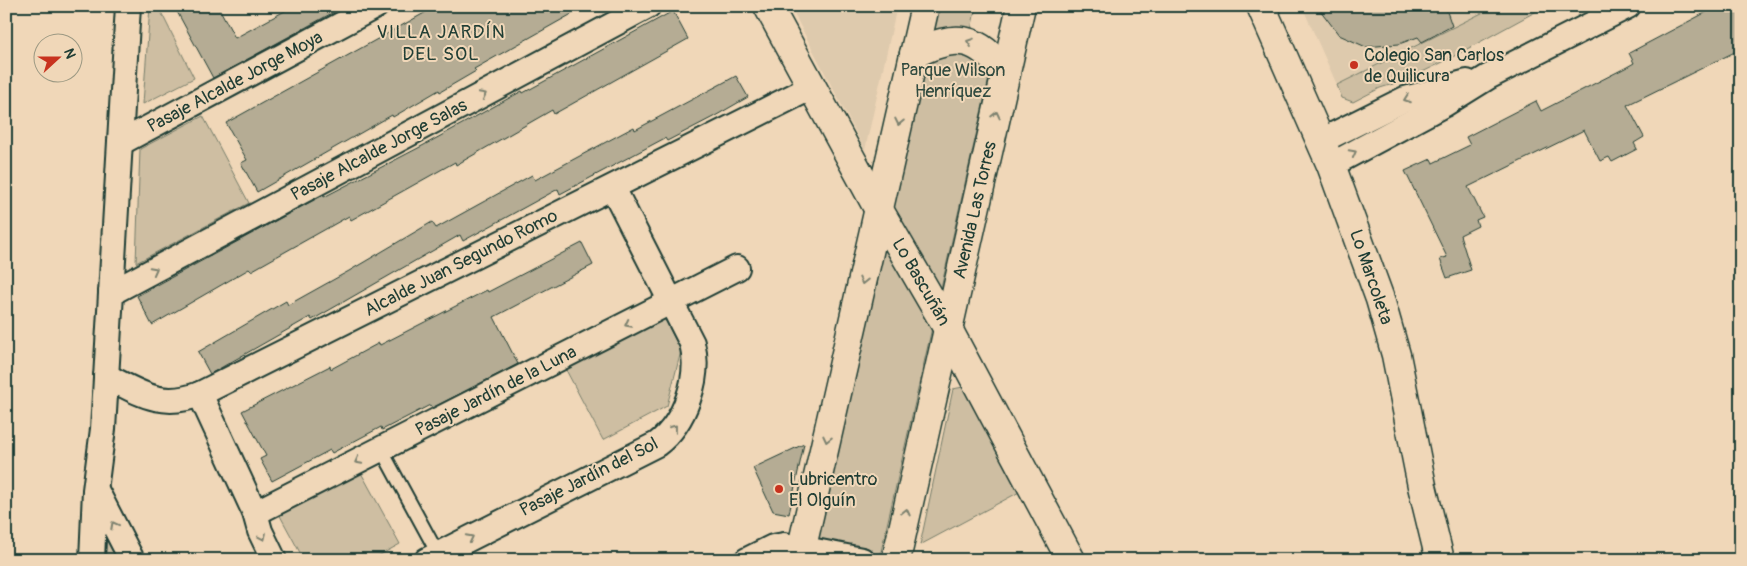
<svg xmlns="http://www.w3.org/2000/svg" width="1747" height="566" viewBox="0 0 1747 566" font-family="Pangolin,sans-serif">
  <rect width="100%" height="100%" fill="#f0d7b8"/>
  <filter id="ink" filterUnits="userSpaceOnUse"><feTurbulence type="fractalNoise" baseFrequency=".02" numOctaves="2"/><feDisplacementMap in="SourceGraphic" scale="10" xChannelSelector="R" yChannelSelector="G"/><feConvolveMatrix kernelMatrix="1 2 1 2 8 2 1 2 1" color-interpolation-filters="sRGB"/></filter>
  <g filter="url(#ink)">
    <g fill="#decaad">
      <path d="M790 6H897L865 150Z"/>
      <path d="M1302 6H1496L1337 85Z"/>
    </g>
    <g fill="#cebea2" stroke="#767e6b">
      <path d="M150 6H158L194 78 143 104Z"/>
      <path d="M935 6H976L971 30 943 29 929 33Z"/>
      <path d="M1496 6H1546L1445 61 1406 80 1380 88 1353 102 1342 98 1337 85Z"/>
      <path d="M943 46 992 65 879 560H810L924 57Z"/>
      <path d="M203 116 249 203 136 263 140 149Z"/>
      <path d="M663 316 681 351 667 406 603 440 565 368Z"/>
      <path d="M963 387 969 392 1025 489 920 545 953 389Z"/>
      <path d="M359 469 400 544 371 560H304L278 512Z"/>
      <path d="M107 531 121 560H105Z"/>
    </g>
    <g fill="#b5ac94" stroke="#1f3d34">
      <path d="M174 6H218L235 38 294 6H345L213 78Z"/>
      <path d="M437 6H586L474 69 476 71 440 92 439 90 393 117 392 115 257 192 241 163 247 160 226 123Z"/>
      <path d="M1317 6H1445L1452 26 1422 42 1418 37 1399 44 1366 47 1339 35Z"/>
      <path d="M1718 6H1741V49L1627 105 1644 137 1634 143 1637 149 1612 162 1609 157 1600 161 1584 130 1468 187 1483 217 1476 220 1478 226 1460 235 1471 270 1447 278 1440 259 1447 257 1405 171 1431 159 1433 163 1470 145 1466 137 1536 101 1541 111 1627 67 1634 63 1629 53Z"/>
      <path d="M673 11 688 39 554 114 552 110 456 165 455 162 351 220 349 216 251 271 249 269 152 325 137 296 323 195 324 197 424 145 522 91 523 93Z"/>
      <path d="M736 76 748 97 715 116 667 141 665 138 560 194 558 189 463 241 460 235 312 320 310 317 210 374 198 352 286 301 288 305 349 271 432 222 436 228 532 175 535 180 634 127 635 130Z"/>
      <path d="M582 243 593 265 494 317 518 364 432 408 430 405 382 430 381 427 332 453 330 450 272 481 260 459 266 456 242 411 330 366 331 369 379 343 380 345 487 290 488 292Z"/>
      <path d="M804 444 789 514 773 511 753 468Z"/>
    </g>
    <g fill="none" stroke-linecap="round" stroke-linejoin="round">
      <defs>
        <path id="lane" d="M381 449 438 554"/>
        <g id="street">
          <path d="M1321 141 1405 99 1467 82"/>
          <path d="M120 143 376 6"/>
          <path d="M1331 165 1443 105 1488 77 1628 6"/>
          <path d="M111 293 648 6"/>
          <path d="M106 376C140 393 161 409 200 394L812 87"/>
          <path d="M200 394 255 513 260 531 274 560"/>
          <path d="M96 490 132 560"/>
          <path d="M255 513 737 268"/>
          <path d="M92 560 95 490 103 429 128 6"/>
          <path d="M427 560 657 444C685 423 701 377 692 343L613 188"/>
          <path d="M747 560 773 547 784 545 862 560"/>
        </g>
        <g id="secondary">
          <path d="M768 6 879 210 948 329 1071 560"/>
          <path d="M1261 6 1331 165 1380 299 1396 355 1422 486 1440 560"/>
          <path d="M914 54C956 33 977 35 1006 74"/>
          <path d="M799 560 925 6"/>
          <path d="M896 560 1021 6"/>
        </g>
      </defs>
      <use href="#lane" stroke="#1f3d34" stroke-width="16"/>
      <use href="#street" stroke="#1f3d34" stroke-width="28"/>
      <use href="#secondary" stroke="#1f3d34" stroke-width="31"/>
      <use href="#lane" stroke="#f0d7b8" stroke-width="12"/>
      <use href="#street" stroke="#f0d7b8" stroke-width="24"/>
      <use href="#secondary" stroke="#f0d7b8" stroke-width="28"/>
    </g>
    <defs><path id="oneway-chevron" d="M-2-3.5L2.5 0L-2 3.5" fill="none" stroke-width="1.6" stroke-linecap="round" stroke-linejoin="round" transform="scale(1.25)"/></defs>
    <g stroke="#7d826f">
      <use href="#oneway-chevron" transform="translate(970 42) rotate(-161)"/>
      <use href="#oneway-chevron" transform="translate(483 95) rotate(-28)"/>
      <use href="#oneway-chevron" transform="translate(1407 99) rotate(160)"/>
      <use href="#oneway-chevron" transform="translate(996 115) rotate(-77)"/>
      <use href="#oneway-chevron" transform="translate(899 122) rotate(102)"/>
      <use href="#oneway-chevron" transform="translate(1353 153) rotate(-28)"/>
      <use href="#oneway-chevron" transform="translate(154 270) rotate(-28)"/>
      <use href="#oneway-chevron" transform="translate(863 281) rotate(103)"/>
      <use href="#oneway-chevron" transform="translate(628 324) rotate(153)"/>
      <use href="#oneway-chevron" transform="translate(674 428) rotate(-51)"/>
      <use href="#oneway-chevron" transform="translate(827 439) rotate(103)"/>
      <use href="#oneway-chevron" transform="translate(358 461) rotate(153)"/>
      <use href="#oneway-chevron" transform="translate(906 512) rotate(-77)"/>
      <use href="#oneway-chevron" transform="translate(114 525) rotate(-118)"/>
      <use href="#oneway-chevron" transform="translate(263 537) rotate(65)"/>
      <use href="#oneway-chevron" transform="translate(470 538) rotate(-27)"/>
    </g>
  </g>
  <g fill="#c8321e" stroke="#f0d7b8" stroke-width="2">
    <circle cx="1354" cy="65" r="5"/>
    <circle cx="779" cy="489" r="5"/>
  </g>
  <g text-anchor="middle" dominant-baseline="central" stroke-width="4" stroke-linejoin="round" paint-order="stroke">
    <g font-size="18" fill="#1f3d34" stroke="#f0d7b8" text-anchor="start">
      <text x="1364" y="55">Colegio San Carlos<tspan x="1364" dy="21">de Quilicura</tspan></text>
      <text x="789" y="479">Lubricentro<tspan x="789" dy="21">El Olguín</tspan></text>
    </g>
    <g font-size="18" fill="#304a3f" stroke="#f0d7b8">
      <text x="953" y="70">Parque Wilson<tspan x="953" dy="21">Henríquez</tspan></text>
    </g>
    <g font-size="18" fill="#1f3d34" stroke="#f0d7b8">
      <text transform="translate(235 82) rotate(-28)">Pasaje Alcalde Jorge Moya</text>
      <text transform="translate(379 150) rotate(-28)">Pasaje Alcalde Jorge Salas</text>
      <text transform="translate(975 210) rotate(-77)">Avenida Las Torres</text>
      <text transform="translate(461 263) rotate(-27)">Alcalde Juan Segundo Romo</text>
      <text transform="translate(1371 277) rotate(71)">Lo Marcoleta</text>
      <text transform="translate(921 282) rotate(60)">Lo Bascuñán</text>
      <text transform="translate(496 391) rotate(-27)">Pasaje Jardín de la Luna</text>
      <text transform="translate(589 477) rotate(-27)">Pasaje Jardín del Sol</text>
    </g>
    <g font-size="19" letter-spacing="1" fill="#1f3d34" stroke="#f0d7b8">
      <text x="441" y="32">VILLA JARDÍN<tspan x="441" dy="22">DEL SOL</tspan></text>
    </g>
  </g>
  <rect width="1747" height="566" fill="none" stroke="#f0d7b8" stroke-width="25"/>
  <rect x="12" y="12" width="1722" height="541" fill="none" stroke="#1f3d34" stroke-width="2" filter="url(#ink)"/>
  <g transform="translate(58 58) rotate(69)"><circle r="24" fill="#f0d7b8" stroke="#9c9983"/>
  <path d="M0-4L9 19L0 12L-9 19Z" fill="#c8321e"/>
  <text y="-8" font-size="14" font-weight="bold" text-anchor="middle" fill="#1f3d34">N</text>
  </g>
</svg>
